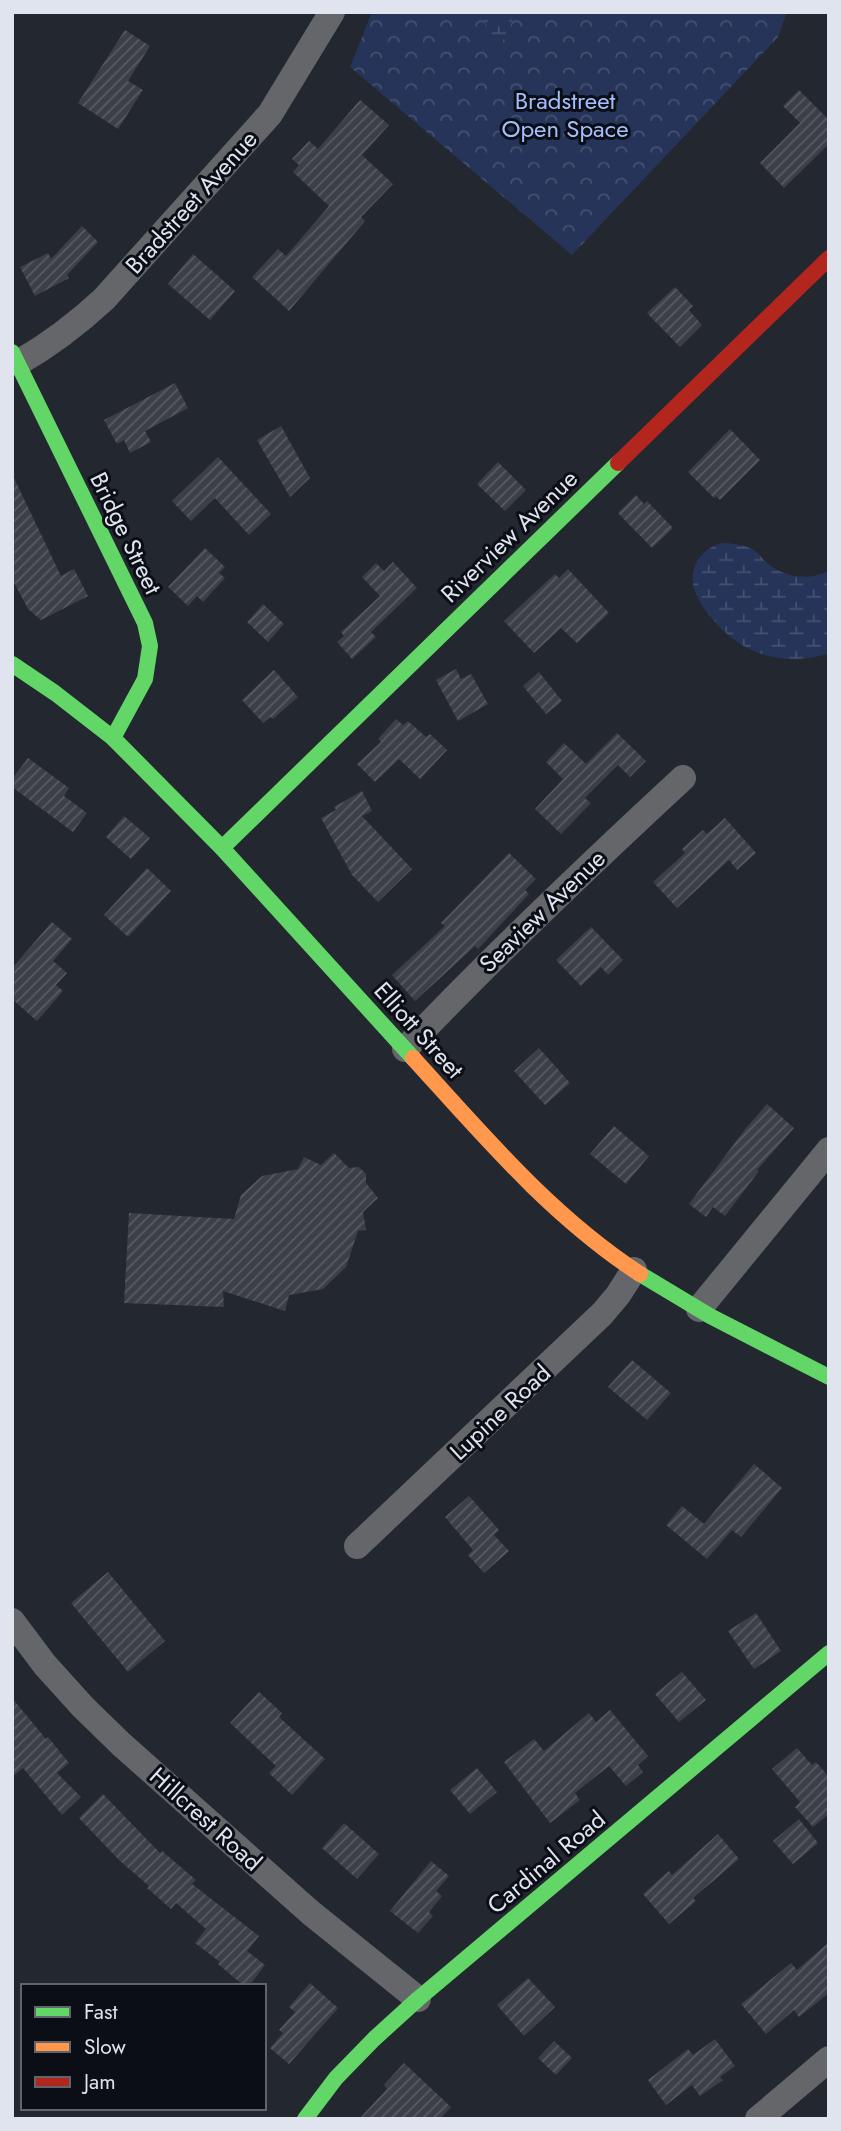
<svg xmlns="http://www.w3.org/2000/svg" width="841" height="2131" viewBox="0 0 841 2131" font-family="Jost,sans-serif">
  <defs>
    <pattern id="forest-crowns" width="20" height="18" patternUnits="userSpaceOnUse" patternTransform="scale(1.75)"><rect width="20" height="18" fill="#26345a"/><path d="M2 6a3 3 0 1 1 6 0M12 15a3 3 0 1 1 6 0" fill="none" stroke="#455172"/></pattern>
    <pattern id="wetland-marsh" width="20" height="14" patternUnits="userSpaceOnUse" patternTransform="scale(1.75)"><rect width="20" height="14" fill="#26345a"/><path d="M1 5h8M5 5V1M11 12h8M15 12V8" fill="none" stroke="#455172"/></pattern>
    <pattern id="building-hatch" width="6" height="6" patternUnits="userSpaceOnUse" patternTransform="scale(1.75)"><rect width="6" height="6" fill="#3c3f47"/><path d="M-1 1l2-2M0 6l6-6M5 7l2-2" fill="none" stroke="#585b62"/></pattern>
  </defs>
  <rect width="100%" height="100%" fill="#232730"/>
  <path fill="url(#forest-crowns)" d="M372 12H787L778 37 572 255 350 67Z"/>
  <g fill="url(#wetland-marsh)">
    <path d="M481 12H515L507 37 494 46Z"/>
    <path d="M722 543C732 543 745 545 754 550 759 553 762 559 766 562 784 578 808 581 829 571V653C804 662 777 661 754 651 731 642 706 616 696 594 686 572 699 549 722 543Z"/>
  </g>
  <g fill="url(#building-hatch)">
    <path d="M125 30 150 46 128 81 143 90 118 129 78 103Z"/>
    <path d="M799 90 829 120V144L784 188 760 163 800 123 783 106Z"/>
    <path d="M360 100 389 125 362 155 393 184 361 217 365 221 289 311 252 277 278 249 286 256 329 206 293 172 299 165 292 159 309 141 318 149Z"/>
    <path d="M82 226 98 242 67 275 69 278 35 296 20 267 48 253 51 259Z"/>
    <path d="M193 254 235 291 210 320 168 284Z"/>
    <path d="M675 287 693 306 689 310 702 325 680 347 647 313Z"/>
    <path d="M175 383 188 408 145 431 151 442 130 453 124 440 117 444 104 420Z"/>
    <path d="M281 426 310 478 290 497 257 440Z"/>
    <path d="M730 429 760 460 720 500 716 496 714 498 688 472Z"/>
    <path d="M218 457 271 514 249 535 215 498 191 521 172 501Z"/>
    <path d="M498 462 526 490 505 511 477 484Z"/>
    <path d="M12 474 61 576 74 569 88 596 41 620 28 609 12 579Z"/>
    <path d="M636 495 644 504 647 501 673 528 652 548 618 513Z"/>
    <path d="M205 548 225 567 219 573 225 578 203 602 197 596 188 606 168 587Z"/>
    <path d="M393 562 417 588 371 632 376 637 352 659 337 642 344 636 341 632 380 596 362 577 376 563 384 571Z"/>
    <path d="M568 569 609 613 577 643 561 628 534 653 504 621 555 574 559 578Z"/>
    <path d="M263 604 284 624 268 642 247 622Z"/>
    <path d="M456 669 461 679 471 674 488 704 458 721 436 680Z"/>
    <path d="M274 670 298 697 273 719 270 717 263 723 242 700Z"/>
    <path d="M539 672 562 701 546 714 523 686Z"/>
    <path d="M396 719 403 725 408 721 426 737 430 734 447 750 420 779 399 759 375 782 357 764 381 742 378 739Z"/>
    <path d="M617 733 646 761 630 777 618 765 585 798 591 803 561 834 535 809 563 779 546 762 564 743 586 764Z"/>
    <path d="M28 758 69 788 64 796 87 813 73 832 12 787V779Z"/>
    <path d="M362 791 372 811 362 816 412 869 378 902 352 875 321 818 336 810 334 807Z"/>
    <path d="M124 816 150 838 131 859 106 837Z"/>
    <path d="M725 818 756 853 737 870 729 860 677 908 653 882 685 853 682 849 703 830 707 834Z"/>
    <path d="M509 853 536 879 525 890 529 894 478 949 475 946 415 1001 392 975 445 926 441 923Z"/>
    <path d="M147 868 171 891 128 937 104 915Z"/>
    <path d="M52 922 72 939 53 961 67 973 56 985 63 991 37 1021 12 999V968Z"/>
    <path d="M591 927 623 960 608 975 601 967 581 986 556 960Z"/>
    <path d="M539 1048 570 1083 545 1105 514 1071Z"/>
    <path d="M767 1104 794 1128 757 1170 759 1171 725 1216 713 1207 706 1217 689 1204 746 1128Z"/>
    <path d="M614 1126 649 1156 626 1184 590 1154Z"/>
    <path d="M334 1153 349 1168 359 1167 366 1174V1183L378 1198 363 1212 366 1230 358 1231 346 1267 323 1289 289 1295 285 1311 223 1291 224 1307 124 1303 129 1213 234 1219 241 1195 262 1176 298 1169 304 1157 321 1165Z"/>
    <path d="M632 1360 671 1393 647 1420 608 1387Z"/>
    <path d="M754 1464 782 1488 741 1537 732 1530 707 1559 666 1525 682 1506 704 1524Z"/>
    <path d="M469 1496 499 1530 494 1535 509 1551 484 1573 468 1555 473 1550 445 1517Z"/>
    <path d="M108 1572 165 1641 128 1672 71 1603Z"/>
    <path d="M756 1613 781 1651 754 1669 728 1631Z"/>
    <path d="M682 1672 706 1700 679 1722 655 1694Z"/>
    <path d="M259 1692 282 1713 279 1717 325 1759 292 1795 269 1773 276 1766 230 1723Z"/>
    <path d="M12 1698 46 1739 48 1737 69 1763 57 1773 81 1797 62 1815 23 1768 12 1777Z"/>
    <path d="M610 1710 648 1756 638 1765 643 1772 626 1786 609 1766 575 1793 580 1800 550 1823 504 1762 534 1739 544 1751 589 1713 596 1722Z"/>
    <path d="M797 1748 812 1765 816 1762 829 1777V1814L813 1827 795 1807 800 1802 772 1769Z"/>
    <path d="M477 1768 497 1792 470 1814 450 1790Z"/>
    <path d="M103 1794 160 1853 162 1851 196 1880 192 1884 259 1936 247 1951 265 1965 249 1986H244L218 1964 220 1962 195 1943 206 1929 176 1903 171 1909 147 1888 149 1886 120 1861 79 1818Z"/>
    <path d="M799 1819 818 1843 793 1864 773 1841Z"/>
    <path d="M344 1823 379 1854 357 1879 322 1848Z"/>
    <path d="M718 1834 739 1859 693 1898 696 1901 669 1924 643 1894 669 1871 672 1875Z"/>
    <path d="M431 1861 449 1876 436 1891 442 1896 429 1912 433 1916 418 1933 390 1911Z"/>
    <path d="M829 1942V1993L799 2017 794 2010 766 2034 741 2004 791 1963 797 1970Z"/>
    <path d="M528 1978 555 2007 524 2036 497 2005Z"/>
    <path d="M310 1983 338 2008 289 2064 270 2048 283 2033 279 2030 295 2012 289 2007Z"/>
    <path d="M715 2039 735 2066 720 2077 723 2080 700 2096 692 2085 666 2105 648 2080 688 2049 693 2055Z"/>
    <path d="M554 2041 572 2058 556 2075 538 2058Z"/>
    <path d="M404 2063 451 2107 440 2119H359L387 2089 384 2085Z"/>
  </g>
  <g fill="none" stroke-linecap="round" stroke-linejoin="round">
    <g stroke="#64666a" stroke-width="26">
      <path d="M18 363C51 344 76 325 104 299L270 114 332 12"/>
      <path d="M405 1049C494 955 588 866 683 778"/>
      <path d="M699 1309 829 1150"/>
      <path d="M357 1546 602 1314 618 1295 634 1270"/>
      <path d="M12 1621 45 1665 83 1707 121 1744 311 1913 418 1999"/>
      <path d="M758 2119 829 2059"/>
    </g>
    <g stroke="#63d668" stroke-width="16">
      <path d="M12 352 145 623 150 646 145 679 113 738"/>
      <path d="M12 664 55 693 113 738 222 848 413 1058"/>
      <path d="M222 848 618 463"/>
      <path d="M640 1274 710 1316 829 1377"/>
      <path d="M305 2119 336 2078 374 2039 418 1999 829 1653"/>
    </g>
    <path stroke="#ff974d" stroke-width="16" d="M413 1058C483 1135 551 1216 640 1274"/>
    <path stroke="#b3261e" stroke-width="16" d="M618 463 829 258"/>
  </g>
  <g text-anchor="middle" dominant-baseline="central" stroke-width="6" stroke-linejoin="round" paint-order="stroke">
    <g font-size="24" fill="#a4bfff" stroke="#0b0e15">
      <text x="565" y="100">Bradstreet<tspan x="565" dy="28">Open Space</tspan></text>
    </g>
    <g font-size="24" fill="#dfe4ef" stroke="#0b0e15">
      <text transform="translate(191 202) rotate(-48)">Bradstreet Avenue</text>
      <text transform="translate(126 533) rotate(64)">Bridge Street</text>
      <text transform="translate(509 536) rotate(-44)">Riverview Avenue</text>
      <text transform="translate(542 911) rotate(-44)">Seaview Avenue</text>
      <text transform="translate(419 1030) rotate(48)">Elliott Street</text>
      <text transform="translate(500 1412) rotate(-43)">Lupine Road</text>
      <text transform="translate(206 1819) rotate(42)">Hillcrest Road</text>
      <text transform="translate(546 1862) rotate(-40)">Cardinal Road</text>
    </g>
  </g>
  <rect width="841" height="2131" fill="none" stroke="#dfe4ef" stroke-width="28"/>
  <rect x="21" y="1984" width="245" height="126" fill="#0b0e15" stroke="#60646c" stroke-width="2"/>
  <rect x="35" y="2007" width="35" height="10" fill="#63d668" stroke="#60646c" stroke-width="2"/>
  <text x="84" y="2019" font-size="21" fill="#dfe4ef">Fast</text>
  <rect x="35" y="2042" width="35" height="10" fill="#ff974d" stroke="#60646c" stroke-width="2"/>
  <text x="84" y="2054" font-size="21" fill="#dfe4ef">Slow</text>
  <rect x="35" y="2077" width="35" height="10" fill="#b3261e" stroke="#60646c" stroke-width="2"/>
  <text x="84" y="2089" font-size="21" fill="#dfe4ef">Jam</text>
</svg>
